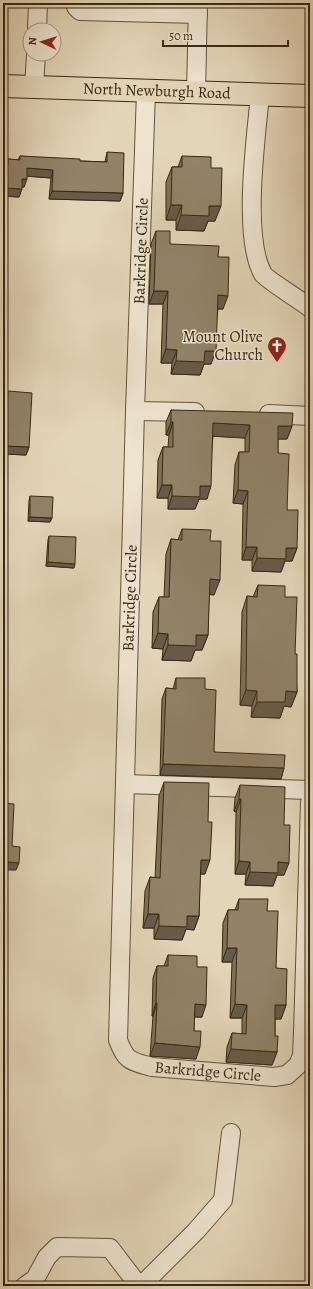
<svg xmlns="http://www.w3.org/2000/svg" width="313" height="1289" viewBox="0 0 313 1289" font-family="Alegreya,serif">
  <rect width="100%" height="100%" fill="#e3d5b7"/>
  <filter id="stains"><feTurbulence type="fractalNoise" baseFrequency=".005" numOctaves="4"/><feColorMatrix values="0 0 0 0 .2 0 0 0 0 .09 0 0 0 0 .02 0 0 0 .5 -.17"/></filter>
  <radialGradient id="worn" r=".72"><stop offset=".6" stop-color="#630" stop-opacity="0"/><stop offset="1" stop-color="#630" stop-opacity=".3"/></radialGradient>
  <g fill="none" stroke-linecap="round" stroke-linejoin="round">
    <defs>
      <g id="minor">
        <path d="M76 3V7L80 11 198 14"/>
        <path d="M37 30 38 3"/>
        <path d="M34 87 36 54"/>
        <path id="s1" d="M146 92 135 411 118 1040C126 1062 131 1061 152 1067L274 1077 287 1075 298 1065 302 1056 303 1032 310 802"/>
        <path d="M196 93 198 3"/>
        <path d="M260 95C256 138 242 237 263 274 267 280 302 301 310 308"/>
        <path d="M135 411 195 412"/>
        <path d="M269 414 310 416"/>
        <path d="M125 784 310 790"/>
        <path d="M25 1286 35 1279 47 1257 57 1247 110 1248 139 1286"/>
        <path d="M141 1286 196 1231 223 1200 231 1133"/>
      </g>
      <g id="major">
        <path id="s2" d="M3 86 310 96"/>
      </g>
    </defs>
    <use href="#minor" stroke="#63533c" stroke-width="20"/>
    <use href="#major" stroke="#382813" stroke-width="24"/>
    <use href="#minor" stroke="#ede4d0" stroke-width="18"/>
    <use href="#major" stroke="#e3d5b7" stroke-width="22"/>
  </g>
  <g fill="#7d7059" stroke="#382813">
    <path d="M107 152 123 193 120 201 49 199 51 178 27 176 24 187H22L19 197 3 196V165H6L8 159 18 160 20 156 80 161 105 162Z"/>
    <path d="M182 156 211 168 215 221H208L204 231 176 230V220H166V182L172 167H178Z"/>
    <path d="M156 231 170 244 218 257 223 309H218L211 364H204L200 375 171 374 172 363H161L163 304H149L151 244Z"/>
    <path d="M8 391 29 447 26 455 3 454V437L5 399Z"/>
    <path d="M171 410 292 426 287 439H278V453L287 510 297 548 292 561H285L281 572 252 571V560H242L243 504 233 503 235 465 239 452H245V438L213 436 207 499H199L195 509H168V498H157L158 460 163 447H168L169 435H166V422Z"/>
    <path d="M30 496 52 518 50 522 28 521 29 501Z"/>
    <path d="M182 529 210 541 214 595 209 594 208 635 202 650H195L191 661 162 660 163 649 152 648 153 612 159 597H164L166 554 171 539 178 540Z"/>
    <path d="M49 536 74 568 46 566 48 540Z"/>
    <path d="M258 585 285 597 295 654 297 692 291 707 284 706 280 718 251 717 252 706 240 705 242 612 247 596 253 597Z"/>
    <path d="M176 678 205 689 214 752 284 768 281 779 160 775 162 699 166 688 173 689Z"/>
    <path d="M164 782 205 874H200L199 916 194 930 186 929 182 940 154 939V928H143L145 891 150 877 155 878 159 796Z"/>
    <path d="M240 785 284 825V875H277L273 886 245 885 246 874H235L236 812 234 811 235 798Z"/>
    <path d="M239 899 267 911 276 968 286 1005 281 1019H275V1036L277 1052 272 1065 226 1062 227 1047 232 1033 242 1034V1018H230L232 962H222L223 923 228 910H235Z"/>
    <path d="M168 955 197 967 202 1017H194V1031L196 1059 150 1056 153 1016H152L153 978 157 966H164Z"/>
  </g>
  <g fill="#665b49" stroke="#382813">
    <path d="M27 168 53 170 51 178 25 176Z"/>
    <path d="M22 179H27L24 187H20Z"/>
    <path d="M3 188 22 189 19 197 3 196Z"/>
    <path d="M52 191 123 193 120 201 49 199Z"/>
    <path d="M171 205H182L176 220H166Z"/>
    <path d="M209 206H221L215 221H208L204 231 176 230 181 215Z"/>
    <path d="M154 291H168L163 304H149Z"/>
    <path d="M218 295 228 296 223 309 213 308Z"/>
    <path d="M166 349 177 350 172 363H161Z"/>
    <path d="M205 351H216L211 364H204L200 375 171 374 176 361Z"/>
    <path d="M171 422H173L169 435H166Z"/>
    <path d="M213 423 250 425 245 438 208 436Z"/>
    <path d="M278 426H292L287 439H274Z"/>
    <path d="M5 446 29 447 26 455 3 454V451Z"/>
    <path d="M162 485H172L168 498H157Z"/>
    <path d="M200 486H211L207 499H199L195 509H168L172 496Z"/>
    <path d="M238 490 248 491 243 504 233 503Z"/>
    <path d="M30 517 52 518 50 522 28 521Z"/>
    <path d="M246 547H257L252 560H242Z"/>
    <path d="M286 548H297L292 561H285L281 572 252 571 257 558Z"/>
    <path d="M48 562 75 564 74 568 46 566Z"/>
    <path d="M210 579 220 580 214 595 204 594Z"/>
    <path d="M158 633 168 634 163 649 152 648Z"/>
    <path d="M196 635H208L202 650H195L191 661 162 660 168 645Z"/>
    <path d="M246 690 257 691 252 706 240 705Z"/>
    <path d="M286 691 297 692 291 707 284 706 280 718 251 717 257 702Z"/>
    <path d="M163 764 284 768 281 779 160 775Z"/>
    <path d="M239 799H241L236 812 234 811Z"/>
    <path d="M201 860H210L205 874H196Z"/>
    <path d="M239 861 250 862 246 874H235Z"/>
    <path d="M8 862 19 863 16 870H6L5 871H3V863Z"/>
    <path d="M278 862 289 863 284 875H277L273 886 245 885 250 872Z"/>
    <path d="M148 914H159L154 928H143Z"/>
    <path d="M187 916H199L194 930 186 929 182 940 154 939 159 926Z"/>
    <path d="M227 948H237L232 962H222Z"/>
    <path d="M156 1003H157L153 1016H152Z"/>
    <path d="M195 1004 206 1005 202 1017H190Z"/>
    <path d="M235 1004 247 1005 242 1018H230Z"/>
    <path d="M275 1005H286L281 1019H270Z"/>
    <path d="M155 1043 200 1047 196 1059 150 1056Z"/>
    <path d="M231 1049 277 1052 272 1065 226 1062Z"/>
  </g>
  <g fill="#918268" stroke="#382813">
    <path d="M107 152 124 153 123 193 52 191 53 170 27 168V179H22V189L3 188V165H8V159L20 160V156L80 159V161L107 162Z"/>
    <path d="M182 156 211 157V168H222L221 206H209V216L181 215 182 205H171L172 167H182Z"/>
    <path d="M156 231H170V244L219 246 218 257H229L228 296 218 295 216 351H205L204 362 176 361 177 350 166 349 168 291H154Z"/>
    <path d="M8 391 32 393 29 447 5 446Z"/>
    <path d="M171 410 293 413 292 426H278V453L289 454 287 510H298L297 548H286V559L257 558V547H246L248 491 238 490 239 452H249L250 425 213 423 211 486H200V497L172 496V485H162L163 447H173V422H171Z"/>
    <path d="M30 496 53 497 52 518 30 517Z"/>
    <path d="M182 529 211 530 210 541H221L220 580 210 579 208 635H196V646L168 645V634L158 633 159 597H169L171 539 182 540Z"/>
    <path d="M49 536 76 537 75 564 48 562Z"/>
    <path d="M258 585 285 586V597H297L295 654H297V692L286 691 285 702H257V691L246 690 247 596 257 597Z"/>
    <path d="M176 678H205V689L216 690 214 752 285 755 284 768 163 764 166 688 176 689Z"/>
    <path d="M164 782 209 783 208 822H212L210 860H201L199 916H187V927L159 926V914H148L150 877 160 878Z"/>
    <path d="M240 785 285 787 284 825H290L289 863 278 862V873L250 872V862L239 861 241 799H239Z"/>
    <path d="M3 803 14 804 12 846 20 847 19 863 8 862V864L3 863Z"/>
    <path d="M239 899H268L267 911H278L276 968 287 969 286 1005H275V1036H278L277 1052 231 1049 232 1033 246 1034 247 1005 235 1004 237 948H227L228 910H238Z"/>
    <path d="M168 955 197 956V967H207L206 1005 195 1004 194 1031H201L200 1047 155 1043 157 1003H156L157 966H168Z"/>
    <path d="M3 977 5 978 3 1004Z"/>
  </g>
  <defs>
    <symbol id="church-pin" viewBox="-11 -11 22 30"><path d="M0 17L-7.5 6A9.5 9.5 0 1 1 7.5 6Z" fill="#8f2418" stroke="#ede4d0"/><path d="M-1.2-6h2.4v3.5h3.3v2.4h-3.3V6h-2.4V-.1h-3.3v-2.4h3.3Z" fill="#fff"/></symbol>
  </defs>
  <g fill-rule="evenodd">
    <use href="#church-pin" x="266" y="335" width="22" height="30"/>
  </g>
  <g text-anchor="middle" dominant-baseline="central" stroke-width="3" stroke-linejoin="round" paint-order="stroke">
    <g font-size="16" fill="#382813" stroke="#ede4d0">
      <text stroke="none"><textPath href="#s2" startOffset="154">North Newburgh Road</textPath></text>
      <text transform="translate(141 251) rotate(-88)">Barkridge Circle</text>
      <text transform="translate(130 598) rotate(-88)">Barkridge Circle</text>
      <text stroke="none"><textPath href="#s1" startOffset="1051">Barkridge Circle</textPath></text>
    </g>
    <g font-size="16" fill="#382813" stroke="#ede4d0" text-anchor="end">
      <text x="263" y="337">Mount Olive<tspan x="263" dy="18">Church</tspan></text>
    </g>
  </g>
  <rect width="313" height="1289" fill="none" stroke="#e3d5b7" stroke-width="16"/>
  <rect x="4" y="4" width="305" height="1281" fill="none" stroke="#382813" stroke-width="2"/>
  <rect x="8" y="8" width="297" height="1273" fill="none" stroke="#382813"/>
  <g transform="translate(42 42) rotate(274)"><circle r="19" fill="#ede4d0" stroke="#a59984"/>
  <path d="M0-3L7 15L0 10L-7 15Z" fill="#8f2418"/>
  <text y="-6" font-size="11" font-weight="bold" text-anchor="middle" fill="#382813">N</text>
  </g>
  <path d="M163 40v6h125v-6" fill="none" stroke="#382813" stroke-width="2"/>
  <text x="169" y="40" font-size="12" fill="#382813" stroke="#ede4d0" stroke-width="3" paint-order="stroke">50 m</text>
  <rect width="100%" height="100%" filter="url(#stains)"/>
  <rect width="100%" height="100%" fill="url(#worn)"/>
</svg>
